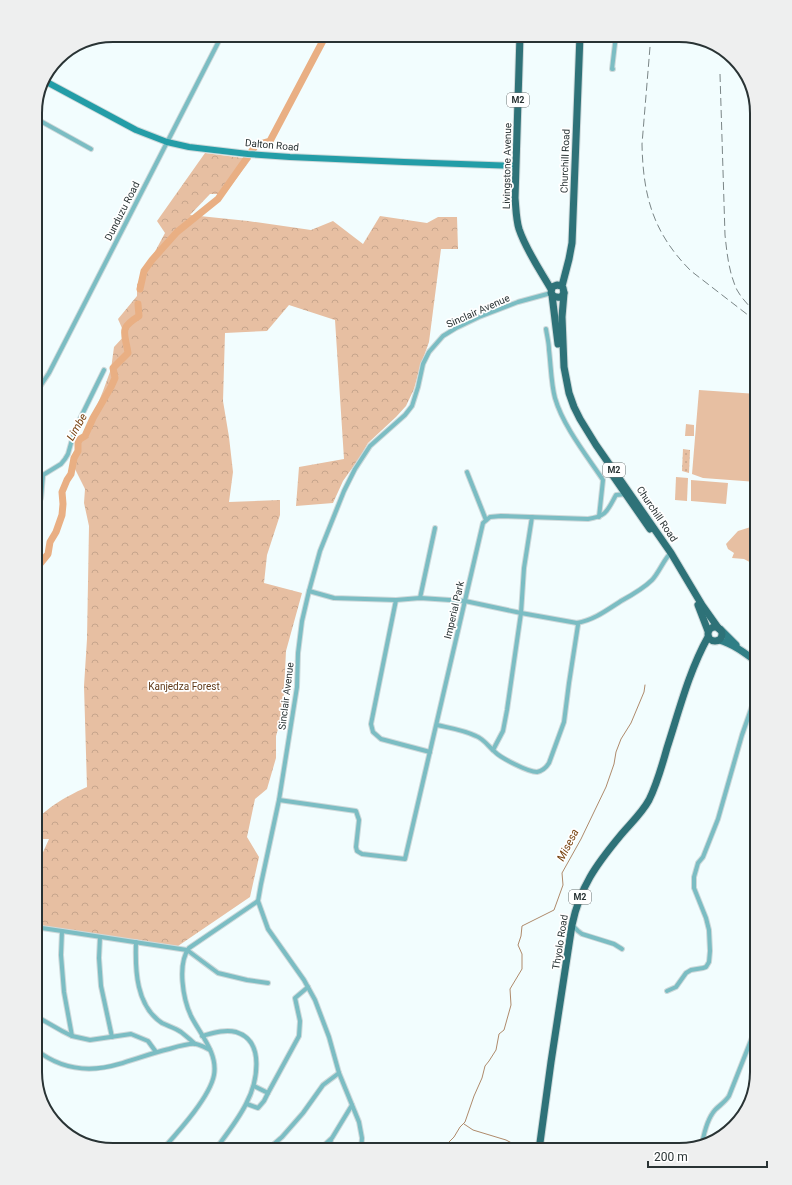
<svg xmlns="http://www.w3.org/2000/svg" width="792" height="1185" viewBox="0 0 792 1185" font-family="Roboto,sans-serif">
  <defs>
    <pattern id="forest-crowns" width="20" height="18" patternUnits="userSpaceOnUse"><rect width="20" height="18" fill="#e7bfa2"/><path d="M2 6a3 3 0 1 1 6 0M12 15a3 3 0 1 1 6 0" fill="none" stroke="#c6a58c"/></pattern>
    <pattern id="park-dots" width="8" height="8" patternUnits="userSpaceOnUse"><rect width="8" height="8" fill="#e7bfa2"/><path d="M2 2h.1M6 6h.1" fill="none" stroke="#c6a58c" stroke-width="1.8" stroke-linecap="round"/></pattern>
  </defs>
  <rect width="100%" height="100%" fill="#f2fdfe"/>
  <g fill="#e7bfa2">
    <path d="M699 390 757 394V482L703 478 692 474Z"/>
    <path d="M686 424 694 425V436H685Z"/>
    <path d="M676 477 688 478 687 501 675 500Z"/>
    <path d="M691 480 728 483 726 504 691 501Z"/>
    <path d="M757 525V566L744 559 732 558 734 553 728 549 726 544 738 531Z"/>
  </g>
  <path fill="url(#forest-crowns)" d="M205 153 251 159 225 194H210L190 215 248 221 311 230 333 221 363 244 380 216 427 223 438 217H457L458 249H441L429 342 420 367 414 389 406 406 396 417 368 443 360 457 343 481 333 503 296 506 299 467 344 459 335 320 289 305 267 331 225 333 223 401 229 437 233 472 229 502 280 500V515L267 555 264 583 302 593 286 651 283 712 276 736V758L267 789 255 799 247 837 259 857 250 897 178 946 35 927V870L49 839H35C35 835 34 827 36 823 42 809 73 793 87 787L84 686 87 639 89 526 84 503 85 489 71 461 94 413 103 391 111 369 114 347 125 335 118 319 137 296V285L165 233 157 221Z"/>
  <path fill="url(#park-dots)" d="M683 449 690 450 689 473 682 471Z"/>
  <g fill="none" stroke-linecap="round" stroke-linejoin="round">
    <g stroke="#af8a6b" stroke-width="1">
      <path d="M464 1124 473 1130 506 1140 525 1150"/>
      <path d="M447 1150V1144L454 1137 460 1127 465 1122 474 1096 482 1078 485 1066 489 1061 496 1050 499 1034 504 1030 511 1005 510 989 522 969V954L518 945 521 936 522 926 554 910 563 885 562 873 581 839 606 787 614 764 616 752 621 739 631 723 644 692 645 685"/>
    </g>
    <g stroke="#e9af83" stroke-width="7">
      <path d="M140 289 144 271 152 260 177 232 218 199 256 145 270 141 326 35"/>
      <path d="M35 570 48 554 50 542 56 532 62 515 63 504 62 492 67 480 71 474 74 458 78 451V442L80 439 85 436 93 418 111 387 115 378 113 368 128 353C125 332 118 329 139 316L138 304"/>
    </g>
    <defs>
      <g id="minor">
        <path d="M613 69H612L616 35"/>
        <path d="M35 118 91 149"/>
        <path d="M546 329C547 336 549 343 549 350 551 366 551 383 555 398 563 426 587 456 603 480L599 517"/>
        <path d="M35 394 49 373 222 35"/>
        <path d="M467 472 486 520"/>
        <path d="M35 512 41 498 43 475 61 464 65 459 68 454 75 429 104 370"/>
        <path d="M309 591 334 598 396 600 420 598 465 601 521 613 577 623C594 620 607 610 621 601 632 595 643 589 652 580 659 573 665 557 671 553"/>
        <path d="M420 598 435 528"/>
        <path d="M396 600 371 724 373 732 381 739 430 752"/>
        <path d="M437 725C450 728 464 730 476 736 484 739 489 747 495 752 501 758 528 772 537 772 542 771 546 768 549 763L564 722 569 683 578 625 577 623"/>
        <path d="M493 750 503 731 507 710 521 613 524 568 532 517"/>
        <path d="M279 800 356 811 359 820 356 847 357 851 362 854 405 859 483 523 490 517 501 516 588 519C607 516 607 511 616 495L627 494"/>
        <path d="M258 901 268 929 304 980 315 1000 329 1037 339 1073 359 1122 362 1138 361 1150"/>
        <path d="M572 925 578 931 582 934 614 944 622 949"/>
        <path d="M35 927 62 931 187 950 218 973 247 980 268 983"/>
        <path d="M62 931 61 955 64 992 72 1036"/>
        <path d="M100 937 99 958 101 986 112 1037"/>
        <path d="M136 942C135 970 136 1006 162 1023 168 1026 175 1028 181 1032 186 1036 191 1040 195 1044"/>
        <path d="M667 991 676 987 686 973 691 970 703 968 706 967 709 962 710 951 709 930 706 918 694 888V877L698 863 703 857 718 819 742 735 757 692"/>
        <path d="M35 1012 41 1019 62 1031 72 1036 90 1040 131 1034 148 1041 156 1052"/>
        <path d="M202 1036C213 1033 225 1029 236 1032 266 1041 257 1083 246 1104 238 1120 226 1135 215 1150"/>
        <path d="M35 1049C60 1069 89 1073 119 1064 136 1059 152 1053 169 1049 176 1047 189 1043 196 1044 201 1045 206 1048 210 1050"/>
        <path d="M268 1093 299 1036 300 1021 295 998 308 987"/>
        <path d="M247 1104 258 1108 264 1101 268 1093 254 1086"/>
        <path d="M702 1144C704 1133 707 1119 715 1110 720 1105 725 1102 729 1096L757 1025"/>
        <path d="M162 1150C178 1132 210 1097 214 1075 218 1053 200 1034 191 1016 183 999 177 964 189 948L258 901 261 884 279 800 297 687 298 653 302 621 309 591 320 551 344 491 355 469 370 446 405 415 412 406 418 387 423 364 429 352 443 336 456 328 479 317 518 302 551 293"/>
        <path d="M267 1150 282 1137 303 1113 323 1085 339 1073"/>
        <path d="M319 1150 332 1138 352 1105"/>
        <path d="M328 1150 331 1140"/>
      </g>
      <path id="secondary" d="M43 80 136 130 167 142 189 147 248 154 290 157 404 162 516 166"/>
      <g id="primary">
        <path d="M721 630 736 645"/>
        <path d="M719 640C733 644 745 653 757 662"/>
      </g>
      <g id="trunk">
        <path d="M520 35 515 198C516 208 516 219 519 229 526 250 540 270 551 289"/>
        <path d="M562 286 557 285 552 287 551 293C553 297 556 298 561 297L564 293 563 288 562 286 569 259 572 243 580 35"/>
        <path d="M564 293 562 317 564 367 569 393 574 407 580 419 596 445 671 553 702 605 719 629"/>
        <path d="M552 295 558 344"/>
        <path d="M609 470 650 529"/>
        <path d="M698 605 708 631"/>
        <circle cx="715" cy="634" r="7"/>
        <path d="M539 1150 551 1062 572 925C580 887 596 865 620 836 630 824 642 813 649 800 657 784 662 766 667 748 679 711 689 671 708 637"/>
      </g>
    </defs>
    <use href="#minor" stroke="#ced9da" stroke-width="6"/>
    <use href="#secondary" stroke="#ced9da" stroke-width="8"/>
    <use href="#primary" stroke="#ced9da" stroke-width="9"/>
    <use href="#trunk" stroke="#ced9da" stroke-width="9"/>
    <use href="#minor" stroke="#7bbdc3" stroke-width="4"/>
    <use href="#secondary" stroke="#239da7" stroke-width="6"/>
    <use href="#primary" stroke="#307f86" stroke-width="7"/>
    <use href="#trunk" stroke="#2e7278" stroke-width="7"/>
    <g stroke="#7a8586" stroke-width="1" stroke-dasharray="8 4" stroke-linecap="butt">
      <path d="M651 35 642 144C643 196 653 233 691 271L757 322"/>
      <path d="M720 74 725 235C727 254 729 273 737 290 742 299 750 307 757 314"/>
    </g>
  </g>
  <g text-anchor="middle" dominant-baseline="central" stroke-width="3.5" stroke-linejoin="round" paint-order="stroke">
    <g fill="#fff" stroke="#697071" stroke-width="1">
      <rect x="507" y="93" width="22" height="14" rx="3"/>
      <rect x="603" y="463" width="22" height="14" rx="3"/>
      <rect x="569" y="890" width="22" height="14" rx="3"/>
    </g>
    <g font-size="9" font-weight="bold" fill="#293334">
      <text x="518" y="100">M2</text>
      <text x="614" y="470">M2</text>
      <text x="580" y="897">M2</text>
    </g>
    <g font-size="10" fill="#293334" stroke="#fff">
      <text transform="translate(272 145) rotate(5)">Dalton Road</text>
      <text transform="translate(565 161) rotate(-88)">Churchill Road</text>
      <text transform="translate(507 166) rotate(-89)">Livingstone Avenue</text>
      <text transform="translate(122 211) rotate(-63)">Dunduzu Road</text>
      <text transform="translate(478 311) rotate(-24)">Sinclair Avenue</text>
      <text transform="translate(657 514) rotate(56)">Churchill Road</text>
      <text transform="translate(454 610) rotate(-77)">Imperial Park</text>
      <text transform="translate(286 696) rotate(-83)">Sinclair Avenue</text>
      <text transform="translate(560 942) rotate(-81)">Thyolo Road</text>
    </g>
    <g font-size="10" fill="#603a19" stroke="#fff">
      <text x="184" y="686">Kanjedza Forest</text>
    </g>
    <g font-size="11" font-style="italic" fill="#76410e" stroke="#fff">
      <text transform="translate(77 427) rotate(-60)">Limbe</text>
      <text transform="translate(568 845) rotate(-63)">Misesa</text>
    </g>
  </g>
  <path d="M0 0H792V1185H0ZM113 42H679A71 71 0 0 1 750 113V1072A71 71 0 0 1 679 1143H113A71 71 0 0 1 42 1072V113A71 71 0 0 1 113 42Z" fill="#eeefef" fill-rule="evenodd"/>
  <path fill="none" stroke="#293334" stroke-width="2" d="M113 42H679A71 71 0 0 1 750 113V1072A71 71 0 0 1 679 1143H113A71 71 0 0 1 42 1072V113A71 71 0 0 1 113 42Z"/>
  <path d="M648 1161v6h119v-6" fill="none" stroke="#293334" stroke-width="2"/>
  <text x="654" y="1161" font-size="12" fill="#293334" stroke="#ffffff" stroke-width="3" paint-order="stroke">200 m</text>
</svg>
